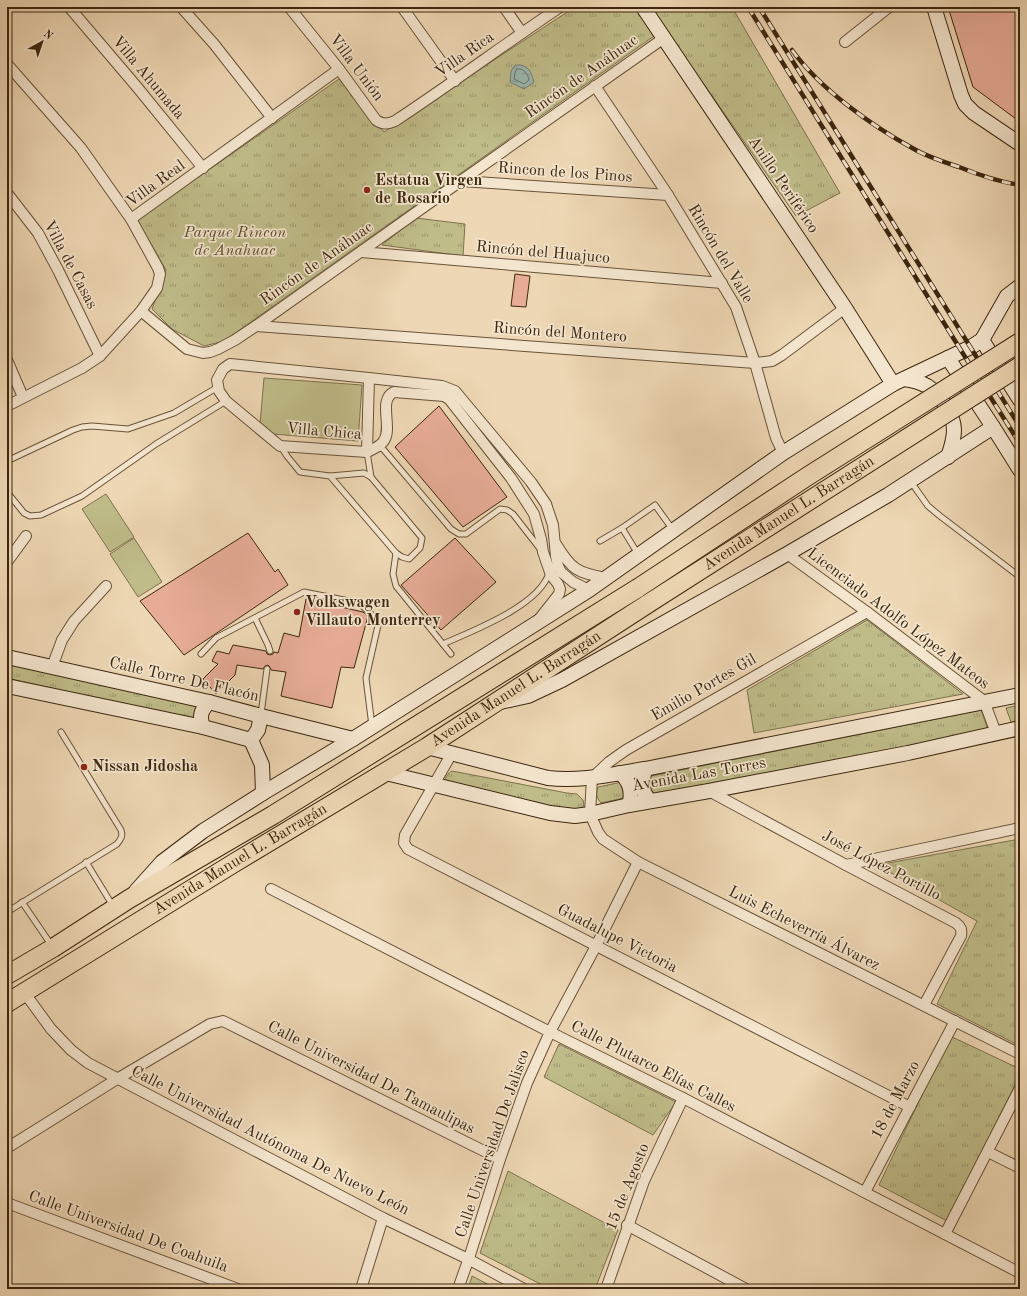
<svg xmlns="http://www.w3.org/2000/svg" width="1027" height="1296" viewBox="0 0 1027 1296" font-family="'Old Standard TT',serif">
  <defs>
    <pattern id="park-tufts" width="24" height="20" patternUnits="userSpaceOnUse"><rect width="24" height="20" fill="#bfbc89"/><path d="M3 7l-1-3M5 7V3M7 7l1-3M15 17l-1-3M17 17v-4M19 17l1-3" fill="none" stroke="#9c996e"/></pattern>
    <pattern id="water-ripples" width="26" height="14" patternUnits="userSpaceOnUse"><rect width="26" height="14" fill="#9ab8b3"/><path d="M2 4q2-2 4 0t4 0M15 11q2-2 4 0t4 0" fill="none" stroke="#7f9690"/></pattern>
  </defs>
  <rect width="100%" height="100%" fill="#eed7b4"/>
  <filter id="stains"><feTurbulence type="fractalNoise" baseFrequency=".005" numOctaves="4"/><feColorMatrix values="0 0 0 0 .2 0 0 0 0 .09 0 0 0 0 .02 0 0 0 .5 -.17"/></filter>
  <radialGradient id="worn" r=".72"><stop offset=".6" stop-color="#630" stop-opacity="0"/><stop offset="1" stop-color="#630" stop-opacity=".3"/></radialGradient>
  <g fill="#bfbc89" stroke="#7e724c">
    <path d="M264 378 362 385 358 441 273 434 260 424Z"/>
    <path d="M106 494 134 537 110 552 82 509Z"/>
    <path d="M134 538 162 582 138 597 110 554Z"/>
  </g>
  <g fill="url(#park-tufts)" stroke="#7e724c">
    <path d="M575 7H634L654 36 224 341 204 346 172 329 152 309 166 270 137 220 339 79 384 132Z"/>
    <path d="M650 7H732L840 193 796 216Z"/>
    <path d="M416 218 465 224 463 256 382 245Z"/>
    <path d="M867 620 963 694 754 733 747 690Z"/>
    <path d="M7 661 199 705 196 721 7 678Z"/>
    <path d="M1020 705V721L1011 722 1006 708Z"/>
    <path d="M981 710 988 730 656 796 649 792 648 779 651 776Z"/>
    <path d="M452 771 567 793 577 794 583 800 584 805 580 810 559 811 445 781C446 776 447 774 452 771Z"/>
    <path d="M622 782 625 786 624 798 601 803C596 797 596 794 598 787Z"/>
    <path d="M1020 839V1046L937 1004 977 921 877 865Z"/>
    <path d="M950 1036 1020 1069V1075L947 1221 879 1185Z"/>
    <path d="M559 1044 676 1102 653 1135 544 1077Z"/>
    <path d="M508 1171 618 1230 595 1289H550L480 1253Z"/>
    <path d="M472 1276 497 1289H468Z"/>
  </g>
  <path fill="url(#water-ripples)" stroke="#747e71" d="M515 65C528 64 531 71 534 82L524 89 510 82 511 71Z"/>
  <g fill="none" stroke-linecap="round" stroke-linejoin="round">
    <path stroke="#6b7061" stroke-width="1" d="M517 69C524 68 528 74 529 80L524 84 514 79 515 73Z"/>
  </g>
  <g fill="#e7ac97" stroke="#3c270f">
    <path d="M948 7H1020V122L973 87Z"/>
    <path d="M515 274 530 276 526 307 511 306Z"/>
    <path d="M439 406 507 497 463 527 395 447Z"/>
    <path d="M248 533 275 572 278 569 288 585 184 655 140 601Z"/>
    <path d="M455 538 496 582 441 630 401 585Z"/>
    <path d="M306 599 363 612 368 616 354 668 341 667 332 708 281 696 286 672 271 670 270 667 268 665 265 666 263 669 237 665 235 675 216 694 203 679 218 664 212 661 217 651 229 654 233 645 266 651 267 654 270 655 273 654 274 652 278 653 284 633 299 637Z"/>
  </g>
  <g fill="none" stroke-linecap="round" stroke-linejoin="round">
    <defs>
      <g id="lane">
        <path d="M281 447 287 456 300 472 330 476 364 473 371 477 422 538 420 548 409 559 402 557 396 553 330 476"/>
        <path d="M377 447 383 449 451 529 459 534H466L500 509 507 510 513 514 541 550"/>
        <path d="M367 452 371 477"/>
        <path d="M7 461 73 430 82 427 92 426 128 429 174 413 218 387"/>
        <path d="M911 482 928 506 940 516 1020 577"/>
        <path d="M7 492 24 513 30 516 41 515 82 496 156 444 226 401"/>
        <path d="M600 541 622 528"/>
        <path d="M396 553 393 574 396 586 451 654"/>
        <path d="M638 554 622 528 655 505 673 530"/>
        <path d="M255 618 268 645 270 651"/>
        <path d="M443 644C472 631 539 606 549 573"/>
        <path d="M201 654 216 638 304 592 359 603 379 621 366 678 372 726"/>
        <path d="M261 714 267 669"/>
        <path d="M86 862 113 906"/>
        <path d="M22 902 52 946"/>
        <path d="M7 912 117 844C121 839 123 836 121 830L61 732"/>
      </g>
      <g id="street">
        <path d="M69 7 137 87 203 168"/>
        <path d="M181 7 214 44 272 118"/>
        <path d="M289 7 339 69 376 120C383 125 388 124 395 121 451 84 505 44 560 7"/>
        <path d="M402 7 455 81"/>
        <path d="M504 7 522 33"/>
        <path d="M845 42 889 7"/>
        <path d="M7 64 81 148 131 219 158 268 160 274 157 288 141 311 100 356 82 368 7 406"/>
        <path d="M595 86 668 195 736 307 755 363 776 438 783 453"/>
        <path d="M461 181 668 195"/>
        <path d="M7 193 38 233 58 270 100 356"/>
        <path d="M131 219 339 69"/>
        <path d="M361 252 722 283"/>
        <path d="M141 311 187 349 203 353 210 352 218 349 235 340 256 326 428 204 664 38"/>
        <path d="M256 326 755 363 772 361 782 355 845 308"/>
        <path d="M7 360 23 397"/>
        <path d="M367 452 369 378"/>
        <path d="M556 544C571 569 577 573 606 578"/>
        <path d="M787 554 867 612 984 701 996 733"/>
        <path d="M7 562 26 536"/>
        <path d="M867 612 626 750 609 762 592 778 590 814 598 832 603 839 638 862 1020 1054"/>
        <path d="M540 618 559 594 560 589 558 584 551 575 543 552 541 539 534 514 511 478 449 399 444 396 394 392C377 400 394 429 383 442 379 447 373 449 367 452L280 446 226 401 219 391 217 380 223 369 230 364 369 378 442 386 455 391 531 482 546 504 553 525 556 556 558 566 561 572 573 582 589 590"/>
        <path d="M52 667 62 640 74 621 106 586"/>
        <path d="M452 753 405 835 404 843 408 849 910 1107"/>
        <path d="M709 791 846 865 956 923C961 927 962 929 961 936L924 1005"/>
        <path d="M846 865 1020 828"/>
        <path d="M271 889 550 1032 683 1098 1020 1273"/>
        <path d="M24 992 51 1029 71 1050 88 1063 383 1218 468 1259 524 1289"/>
        <path d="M7 1148 117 1079 210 1024 223 1021 500 1159"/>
        <path d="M988 1152 1020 1168"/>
        <path d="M865 1192 955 1021"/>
        <path d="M7 1203 238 1289"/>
        <path d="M627 1225 746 1289"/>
        <path d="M945 1234 1020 1088"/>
        <path d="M361 1289 383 1218"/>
        <path d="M458 1289 470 1255 500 1159 527 1083 550 1032 596 946 638 862"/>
        <path d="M606 1289 644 1181 683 1098"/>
      </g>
      <g id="secondary">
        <path d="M643 7 845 308 893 384"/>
        <path d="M934 7 961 95 965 104 974 113 1020 144"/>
        <path d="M982 340 1020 400"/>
        <path d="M948 358 993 427 1020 470"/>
        <path d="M904 379C912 380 920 382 927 386 940 394 954 415 954 430 954 440 951 448 948 457"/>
        <path d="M7 657 209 702 261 716 353 739"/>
        <path d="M7 686 203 727 251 740 262 765 263 793"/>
        <path d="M500 702 528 696 562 680 787 554 888 495 993 427"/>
        <path d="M203 727C199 716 201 710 209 702"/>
        <path d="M251 740 258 730 261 716"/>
        <path d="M427 747 548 778C580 782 613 774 645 769L1020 695"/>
        <path d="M645 769C642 783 640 790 650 801"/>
        <path d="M386 773 550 813 575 816 590 814 629 805 709 791 908 753 1020 728"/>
        <path d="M620 773C630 781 633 792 629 805"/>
        <path d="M136 891 162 862 203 831 263 793 353 739 589 590 783 453 893 384 971 347 982 340 1007 296 1020 286"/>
      </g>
      <g id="highway">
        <path d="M7 975 53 948 129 899 273 815 638 588"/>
        <path id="s1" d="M7 1003 234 863 427 747 649 603"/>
      </g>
    </defs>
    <use href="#lane" stroke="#685338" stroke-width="7"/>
    <use href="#street" stroke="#685338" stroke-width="12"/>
    <use href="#secondary" stroke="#3c270f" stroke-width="16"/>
    <use href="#highway" stroke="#3c270f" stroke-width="20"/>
    <use href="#lane" stroke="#f4e5ce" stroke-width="5"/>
    <use href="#street" stroke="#f4e5ce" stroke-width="10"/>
    <use href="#secondary" stroke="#f4e5ce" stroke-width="14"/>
    <use href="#highway" stroke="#eed7b4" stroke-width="18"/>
    <defs>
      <g id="rail">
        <path d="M748 7 962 352 1020 444"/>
        <path d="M759 7 1020 427"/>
        <path d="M792 50C820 89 872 126 914 149 928 157 944 162 959 167 979 175 999 182 1020 185"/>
      </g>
    </defs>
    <use href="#rail" stroke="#3c270f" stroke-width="4.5"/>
    <use href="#rail" stroke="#f4e5ce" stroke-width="3" stroke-dasharray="9" stroke-linecap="butt"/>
    <defs>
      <g id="highway-bridge">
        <path d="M638 588 808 476 1020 342"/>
        <path id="s2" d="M649 603 1020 366"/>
      </g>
    </defs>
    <use href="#highway-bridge" stroke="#3c270f" stroke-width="20" stroke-linecap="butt"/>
    <use href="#highway-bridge" stroke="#eed7b4" stroke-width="18"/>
  </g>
  <g fill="#8f2418" stroke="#f4e5ce" stroke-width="1.5">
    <circle cx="367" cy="190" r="4"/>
    <circle cx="297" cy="612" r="4"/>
    <circle cx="84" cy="767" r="4"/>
  </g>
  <g text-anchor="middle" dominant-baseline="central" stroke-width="3.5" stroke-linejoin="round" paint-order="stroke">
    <g font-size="16" fill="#3c270f" stroke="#f4e5ce">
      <text transform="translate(465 55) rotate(-35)">Villa Rica</text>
      <text transform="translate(356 68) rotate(53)">Villa Unión</text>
      <text transform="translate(582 77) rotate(-35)">Rincón de Anáhuac</text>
      <text transform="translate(148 78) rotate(50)">Villa Ahumada</text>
      <text transform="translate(565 173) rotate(4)">Rincon de los Pinos</text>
      <text transform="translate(156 184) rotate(-36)">Villa Real</text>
      <text transform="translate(783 185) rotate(56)">Anillo Periférico</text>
      <text transform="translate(543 253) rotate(5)">Rincón del Huajuco</text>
      <text transform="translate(720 254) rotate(59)">Rincón del Valle</text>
      <text transform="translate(317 264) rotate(-35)">Rincón de Anáhuac</text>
      <text transform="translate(70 265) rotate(62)">Villa de Casas</text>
      <text transform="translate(560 333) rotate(4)">Rincón del Montero</text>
      <text transform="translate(324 432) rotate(5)">Villa Chica</text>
      <text stroke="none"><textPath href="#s2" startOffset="166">Avenida Manuel L. Barragán</textPath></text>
      <text transform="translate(898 619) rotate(37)">Licenciado Adolfo López Mateos</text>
      <text transform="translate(184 680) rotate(13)">Calle Torre De Flacón</text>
      <text transform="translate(704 688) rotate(-30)">Emilio Portes Gil</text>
      <text stroke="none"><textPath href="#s1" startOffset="598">Avenida Manuel L. Barragán</textPath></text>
      <text transform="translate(699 775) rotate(-10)">Avenida Las Torres</text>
      <text stroke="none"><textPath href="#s1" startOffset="274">Avenida Manuel L. Barragán</textPath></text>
      <text transform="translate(881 866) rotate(28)">José López Portillo</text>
      <text transform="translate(804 929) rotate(27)">Luis Echeverría Álvarez</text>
      <text transform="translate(617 939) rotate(27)">Guadalupe Victoria</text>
      <text transform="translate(653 1067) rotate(27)">Calle Plutarco Elías Calles</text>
      <text transform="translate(371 1078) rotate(27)">Calle Universidad De Tamaulipas</text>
      <text transform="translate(896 1100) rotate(-62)">18 de Marzo</text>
      <text transform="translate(270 1141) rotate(27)">Calle Universidad Autónoma De Nuevo León</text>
      <text transform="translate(493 1144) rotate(-71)">Calle Universidad De Jalisco</text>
      <text transform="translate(628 1187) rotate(-68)">15 de Agosto</text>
      <text transform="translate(128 1232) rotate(20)">Calle Universidad De Coahuila</text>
    </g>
    <g font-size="16" font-weight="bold" fill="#3c270f" stroke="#f4e5ce" text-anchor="start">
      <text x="375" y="181">Estatua Virgen<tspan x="375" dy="18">de Rosario</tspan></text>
      <text x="305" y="603">Volkswagen<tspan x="305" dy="18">Villauto Monterrey</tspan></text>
      <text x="92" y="767">Nissan Jidosha</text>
    </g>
    <g font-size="16" font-style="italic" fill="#5d4c2e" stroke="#f4e5ce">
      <text x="235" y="233">Parque Rincon<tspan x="235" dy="18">de Anahuac</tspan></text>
    </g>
  </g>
  <rect width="1027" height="1296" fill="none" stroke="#eed7b4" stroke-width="24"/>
  <rect x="8" y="8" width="1011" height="1280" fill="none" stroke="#3c270f" stroke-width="2"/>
  <rect x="12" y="12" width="1003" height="1272" fill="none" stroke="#3c270f"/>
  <g transform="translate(42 42) rotate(40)" stroke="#f4e5ce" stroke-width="3" paint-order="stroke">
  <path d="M0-3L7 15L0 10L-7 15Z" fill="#3c270f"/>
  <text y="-6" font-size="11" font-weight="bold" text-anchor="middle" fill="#3c270f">N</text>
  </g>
  <rect width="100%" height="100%" filter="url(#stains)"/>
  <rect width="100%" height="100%" fill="url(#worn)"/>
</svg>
